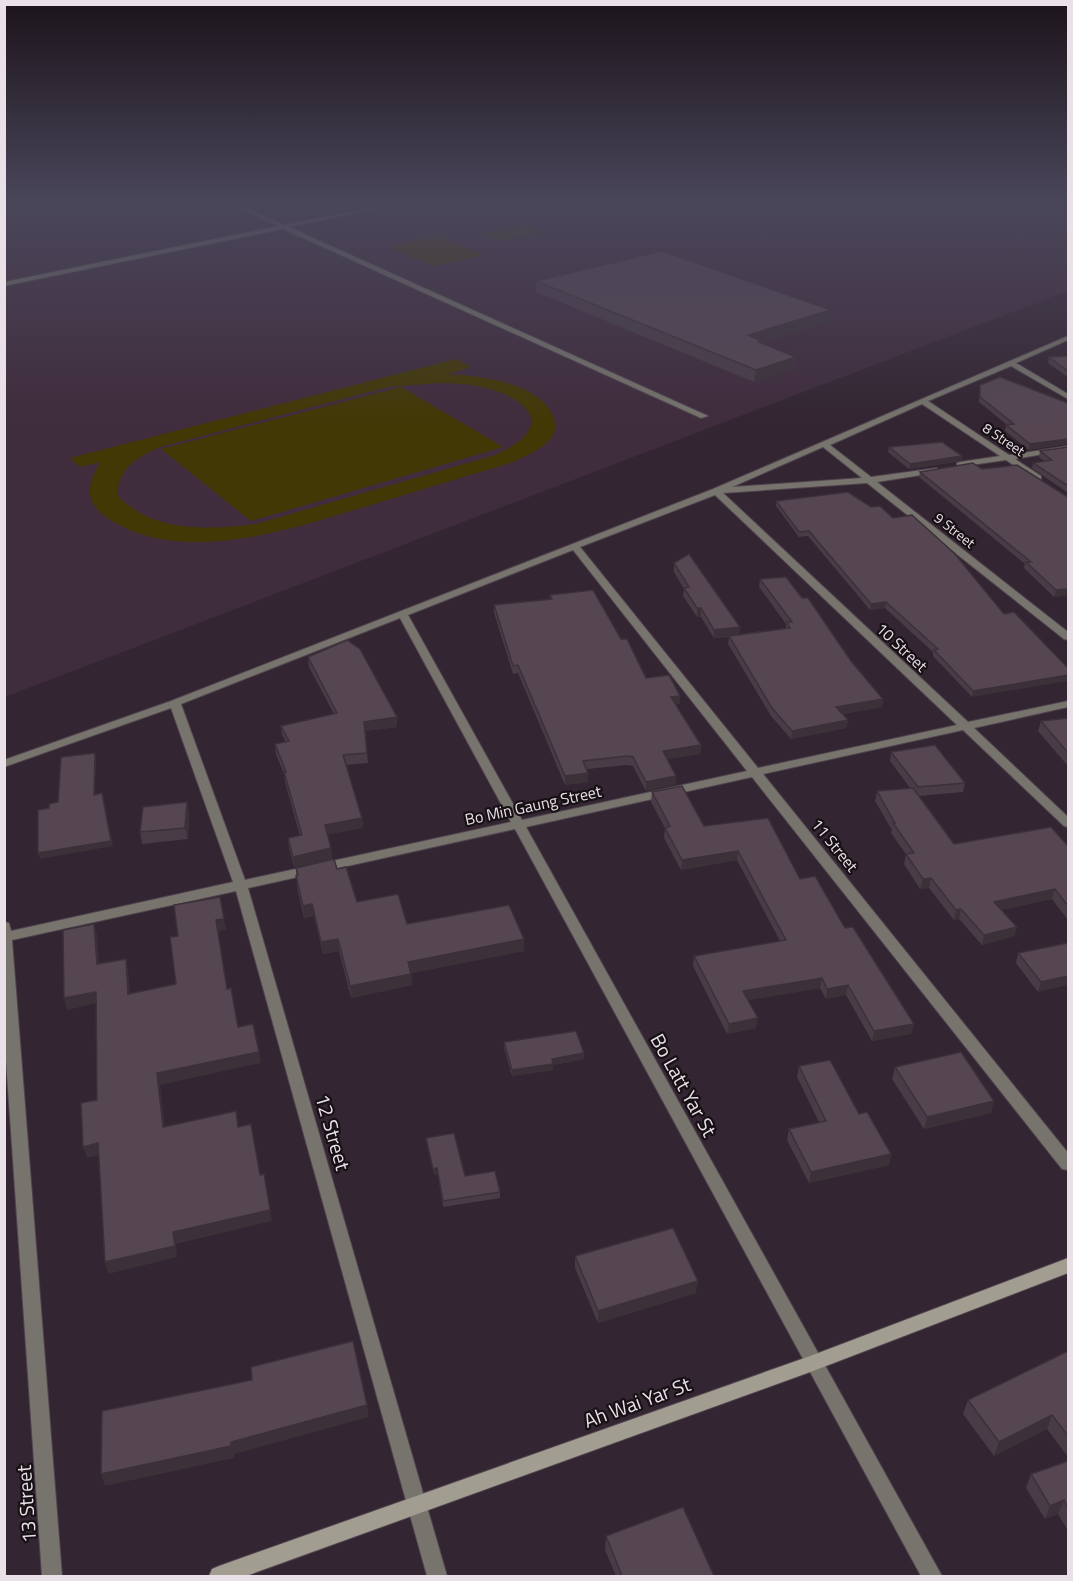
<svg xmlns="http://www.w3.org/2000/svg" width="1073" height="1581" viewBox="0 0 1073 1581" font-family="'Titillium Web',sans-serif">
  <rect width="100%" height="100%" fill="#332531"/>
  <path fill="#3f2c3c" d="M5 201H1068V291L5 697Z"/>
  <g fill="#423805" fill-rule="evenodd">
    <path d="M525 224 544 231 501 241 482 234Z"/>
    <path d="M438 236 484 255 433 266 388 247Z"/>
    <path d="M456 359 471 367 448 374C480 376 542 382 554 419 562 442 530 454 513 462 467 476 420 490 374 504 297 527 183 568 109 519 83 502 87 486 100 462L80 467 70 458ZM437 383C451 383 465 384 478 386 530 397 558 427 495 455L256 524C208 530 153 533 117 495 120 466 135 459 160 447L388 387Z"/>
    <path d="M401 387 503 447 251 521 161 449Z"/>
  </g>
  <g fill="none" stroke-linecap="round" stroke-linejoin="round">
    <defs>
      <g id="street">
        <path d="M223 201H230L284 225 403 201H413L289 227 708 416 701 418 283 229 4 286V282L278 226Z"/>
        <path d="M1068 336V340L1016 363 1068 394V399L1011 366 928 401 1009 455 1068 446V450L1015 459 1041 476V480H1035L1006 460 957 467V463L960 462 1000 456 922 404 830 445 871 477 937 468 938 470 934 473 877 482 1068 632V640L1064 639 867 483 723 493 968 722 1068 701V707L974 728 1068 817V827L1064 826 963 730 763 774 1068 1153V1170L1062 1169 752 777 526 827 942 1576H921L515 829 248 888 447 1576H427L236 891 12 940 62 1576H42L4 1032V922L9 923 11 931 233 882 171 708 4 767V760L171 701 713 489ZM823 447 862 478 732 487ZM715 495 957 725 758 768 580 547ZM573 550 747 771 522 820 408 615ZM400 618 511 822 245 880 181 704Z"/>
      </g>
      <path id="secondary" d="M1068 1258V1273L813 1371 246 1576H209L212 1569 219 1566 813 1355Z"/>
    </defs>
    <use href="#street" stroke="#50434e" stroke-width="2"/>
    <use href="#secondary" stroke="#50434e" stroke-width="2"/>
    <use href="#street" fill="#76746c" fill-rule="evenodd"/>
    <use href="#secondary" fill="#a19e91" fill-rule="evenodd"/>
  </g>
  <g fill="#493c47">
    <path d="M536 281 830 321 762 342V344L796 357 795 369 754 382 536 292Z"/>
    <path d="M1068 356V377L1048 363 1049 357Z"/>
    <path d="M980 385 1068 403 1029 450 1005 431 1006 425H1007L979 402Z"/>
    <path d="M889 447 962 456 961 461 909 469 888 452Z"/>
    <path d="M1068 447V493L1032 468 1033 463 1044 461 1039 457 1040 451Z"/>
    <path d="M982 469 1068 497V595L1054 597 1024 568 1025 564 919 477 920 472Z"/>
    <path d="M776 501 871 507 893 518 1004 614 972 697 933 656V652L885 608 870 610 808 536 799 537 776 506Z"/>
    <path d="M674 563 740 627 739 634 786 628V624L759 587 760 579 851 661 883 699 882 707 842 714 848 720 846 728 791 739 771 716 728 644 729 637 714 638 701 617H697L683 596 684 589 674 572Z"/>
    <path d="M550 595 621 639 646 678 680 696V704H676L701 745 700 754 667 759 676 776V784L646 791 633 766 627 765 587 769 588 782 565 785 518 673 513 674 494 613V605L550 599Z"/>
    <path d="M308 657 397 717V727L365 731 368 763 346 765 362 818 363 828 327 834 331 848 332 859 294 867 289 848 288 838 300 836 285 782 284 774 276 754 275 744 286 742 282 735 281 726 334 714 309 667Z"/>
    <path d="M1068 718V766L1038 731 1041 721Z"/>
    <path d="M891 752 965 783 963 792 919 796 954 844 1068 846V920L1052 899 1001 910 1017 927 1014 936 982 945 959 919 954 920 929 888 920 889 904 864 906 854 891 833 892 830 875 801 877 791 910 788 890 761Z"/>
    <path d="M652 792 704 826 800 879 845 928 914 1024 911 1034 872 1041 846 995 826 999 820 988 748 1000 756 1028 727 1034 693 966 694 956 780 941 737 860 681 870 664 838 665 828 651 802Z"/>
    <path d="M187 802 189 814 188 839 142 844 140 832Z"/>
    <path d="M296 868 337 869 357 902 407 924 524 939V951L411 973 412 985 351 998 339 951 323 954 314 916 304 918 297 887Z"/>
    <path d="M1068 943 1038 992 1016 963 1018 953Z"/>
    <path d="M504 1042 584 1053V1059L553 1065V1070L512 1076 504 1048Z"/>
    <path d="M799 1066 859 1114 891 1154 889 1165 809 1183 787 1140 789 1129 819 1122 797 1077Z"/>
    <path d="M895 1067 991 1113 924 1129 892 1079Z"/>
    <path d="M426 1138 465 1176 500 1192V1198L443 1207 438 1174 434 1175 427 1145Z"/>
    <path d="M575 1256 696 1293 598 1323 575 1268Z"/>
    <path d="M1068 1351V1457L1047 1429 994 1456 963 1414 968 1400Z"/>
    <path d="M1068 1461V1531L1058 1514 1045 1519 1026 1488 1031 1474Z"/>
    <path d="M606 1536 714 1576H616L605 1550Z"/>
  </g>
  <g fill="#3c3139">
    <path d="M4 201H36L4 207Z"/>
    <path d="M831 310 830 321 762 342 761 353 748 335Z"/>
    <path d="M796 357 795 369 754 382 756 370Z"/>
    <path d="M1068 439V444L1029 450 1030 444Z"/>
    <path d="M962 456 961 461 909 469 910 464Z"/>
    <path d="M1068 589V595L1054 597 1056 590Z"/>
    <path d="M886 602 885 608 870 610 871 604Z"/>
    <rect x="697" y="608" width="4" height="9"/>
    <path d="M740 627 739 635 714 638V630Z"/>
    <path d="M1068 675V681L972 697 973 691Z"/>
    <path d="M680 696V704L670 705 671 697Z"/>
    <path d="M883 699 882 707 834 715 836 707Z"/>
    <path d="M397 717V727L365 731 364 722Z"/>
    <path d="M848 720 846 728 791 739 792 731Z"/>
    <path d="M701 745 700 754 663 760V751Z"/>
    <path d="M95 753 96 758 95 801 94 795Z"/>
    <path d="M588 773V782L565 785V776Z"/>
    <path d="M676 776V784L646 791V782Z"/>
    <path d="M102 793 113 846 40 859 38 853Z"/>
    <path d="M187 802 189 814 188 839 185 828Z"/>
    <path d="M362 818 363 828 326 835 325 825Z"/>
    <path d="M331 848 332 859 294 867 293 857Z"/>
    <path d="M738 851 737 860 681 870 682 860Z"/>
    <path d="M931 878 929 888 920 889 923 879Z"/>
    <path d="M1055 889 1052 899 992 912 994 902Z"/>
    <path d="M312 904 314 916 304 918 303 906Z"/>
    <path d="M961 909 959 919 954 920 956 910Z"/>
    <path d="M224 919 226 930 218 931 216 920Z"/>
    <path d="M94 924 97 935 100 975 97 964Z"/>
    <path d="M1017 927 1014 936 982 945 984 935Z"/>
    <path d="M338 939 339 951 323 954 321 942Z"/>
    <path d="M524 939V951L408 974V962Z"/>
    <path d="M126 959 128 970 131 1005 128 994Z"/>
    <path d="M411 974 412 985 351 998 350 986Z"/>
    <path d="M1068 976V985L1038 992 1041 982Z"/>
    <path d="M822 978 820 988 742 1001 743 991Z"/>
    <path d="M848 985 846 995 826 999 827 989Z"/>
    <path d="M96 992 98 1003 67 1010 64 998Z"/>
    <path d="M758 1018 756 1028 727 1034 729 1024Z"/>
    <path d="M914 1024 911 1034 872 1041 874 1031Z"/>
    <path d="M259 1052 261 1063 160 1085 166 1138 163 1127 157 1073Z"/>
    <path d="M584 1053V1059L553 1065V1070L512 1076V1070L552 1059Z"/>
    <path d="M994 1101 991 1113 924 1129 927 1117Z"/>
    <path d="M98 1143 101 1155 87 1158 83 1147Z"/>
    <path d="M891 1154 889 1165 809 1183 811 1172Z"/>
    <path d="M437 1168 438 1174 434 1175 433 1169Z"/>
    <path d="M264 1174 272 1221 176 1244 177 1257 108 1274 105 1262 173 1232Z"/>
    <path d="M698 1281 696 1293 598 1323V1311Z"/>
    <path d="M367 1405 369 1417 234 1454V1458L105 1486 101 1474 231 1442Z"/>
    <path d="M1052 1415 1047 1429 994 1456 999 1442Z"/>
    <path d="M1064 1500 1058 1514 1045 1519 1050 1506Z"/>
  </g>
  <g fill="#554652" stroke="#3c3139" stroke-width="1.5">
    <path d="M662 251 831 310 748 335 762 341 759 342 796 357 756 370 536 281Z"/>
    <path d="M1068 356V371L1049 357Z"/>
    <path d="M1000 377 1068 403V439L1030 444 1006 425 1014 424 980 397V385Z"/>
    <path d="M942 442 962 456 910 464 889 447Z"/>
    <path d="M1068 447V486L1033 463 1052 460 1040 451Z"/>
    <path d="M973 463 982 469 1017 465 1068 497V589L1056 590 1026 562H1031L920 472Z"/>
    <path d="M848 492 871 507 880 506 893 518 912 515 954 553 1004 614 1014 612 1068 668V675L973 691 934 650 938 649 886 602 871 604 809 531 799 532 776 501Z"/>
    <path d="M689 554 740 627 714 630 701 608H697L684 588 689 587 674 563Z"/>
    <path d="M786 577 802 598H808L851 661 883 699 836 707 848 720 792 731 772 708 729 636 790 628 787 622H792L760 579Z"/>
    <path d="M593 590 621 639H627L646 678 669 675 680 696 671 697 701 745 663 751 676 776 646 782 633 757 627 756 583 761 588 773 565 776 518 665 513 666 494 605 552 599 550 595Z"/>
    <path d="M347 640 360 649 397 717 364 722 367 753 343 755 362 818 325 825 331 848 293 857 288 838 302 835 284 772H286L275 744 289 741 281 726 337 713 308 657Z"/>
    <path d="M1068 718V753L1041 721Z"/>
    <path d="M935 745 965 783 918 787 891 752Z"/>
    <path d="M95 753 94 795 102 793 111 841 38 853V810L49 808V804L58 802 61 757Z"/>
    <path d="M682 786 704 826 768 818 800 879 815 876 845 928 853 927 914 1024 874 1031 848 985 827 989 822 978 743 991 758 1018 729 1024 694 956 786 940 738 851 682 860 665 828 670 826 652 792Z"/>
    <path d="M913 788 954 844 1051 827 1068 846V906L1055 889 994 902 1017 927 984 935 961 909 956 910 931 878 923 879 906 854 914 853 893 823H895L877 791Z"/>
    <path d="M187 802 185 828 140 832 143 807Z"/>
    <path d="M334 859 337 869 346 867 357 902 398 894 407 924 509 905 524 939 408 962 411 974 350 986 338 939 321 942 312 904 303 906 296 876 298 875 296 868Z"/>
    <path d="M220 897 224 919 216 920 227 989 231 988 238 1027 253 1024 259 1052 157 1073 163 1127 236 1111 238 1127 251 1124 260 1175 264 1174 270 1210 173 1232 175 1246 105 1262 98 1143 83 1147 81 1103 97 1100 96 992 64 998 63 930 94 924 97 964 126 959 128 994 176 984 170 937 178 936 174 905Z"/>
    <path d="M1068 943V976L1041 982 1018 953Z"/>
    <path d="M576 1031 584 1053 552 1059 553 1064 512 1070 504 1042Z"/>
    <path d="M961 1052 994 1101 927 1117 895 1067Z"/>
    <path d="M830 1060 859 1114 867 1112 891 1154 811 1172 789 1129 826 1121 799 1066Z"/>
    <path d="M454 1133 465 1176 495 1171 500 1192 443 1201 437 1168 433 1169 426 1138Z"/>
    <path d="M673 1228 698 1281 598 1311 575 1256Z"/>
    <path d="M353 1341 367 1405 231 1442V1446L101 1474 102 1411 252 1380 251 1367Z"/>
    <path d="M1068 1351V1436L1052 1415 999 1442 968 1400Z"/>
    <path d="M1068 1461V1508L1064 1500 1050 1506 1031 1474Z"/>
    <path d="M683 1507 714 1576H622L606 1536Z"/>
  </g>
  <linearGradient id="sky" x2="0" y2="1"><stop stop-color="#1c141b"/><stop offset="0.48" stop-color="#4a465a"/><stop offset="1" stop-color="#4a465a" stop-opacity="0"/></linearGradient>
  <rect width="1073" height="422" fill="url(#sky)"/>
  <g text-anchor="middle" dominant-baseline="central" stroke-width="4.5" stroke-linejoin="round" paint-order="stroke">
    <g font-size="14" fill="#eae0e8" stroke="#171116">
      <text transform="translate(1004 439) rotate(34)">8 Street</text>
      <text transform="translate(955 530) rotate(38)">9 Street</text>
    </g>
    <g font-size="16" fill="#eae0e8" stroke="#171116">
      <text transform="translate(902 647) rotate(43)">10 Street</text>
      <text transform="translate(533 805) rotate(-12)">Bo Min Gaung Street</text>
      <text transform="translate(835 845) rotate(51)">11 Street</text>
    </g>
    <g font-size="20" fill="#eae0e8" stroke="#171116">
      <text transform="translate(684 1085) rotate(61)">Bo Latt Yar St</text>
      <text transform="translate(333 1132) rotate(74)">12 Street</text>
      <text transform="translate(637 1402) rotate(-20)">Ah Wai Yar St</text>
      <text transform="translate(26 1504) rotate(-94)">13 Street</text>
    </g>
  </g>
  <rect width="1073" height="1581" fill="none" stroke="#eae0e8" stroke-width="12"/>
</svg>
